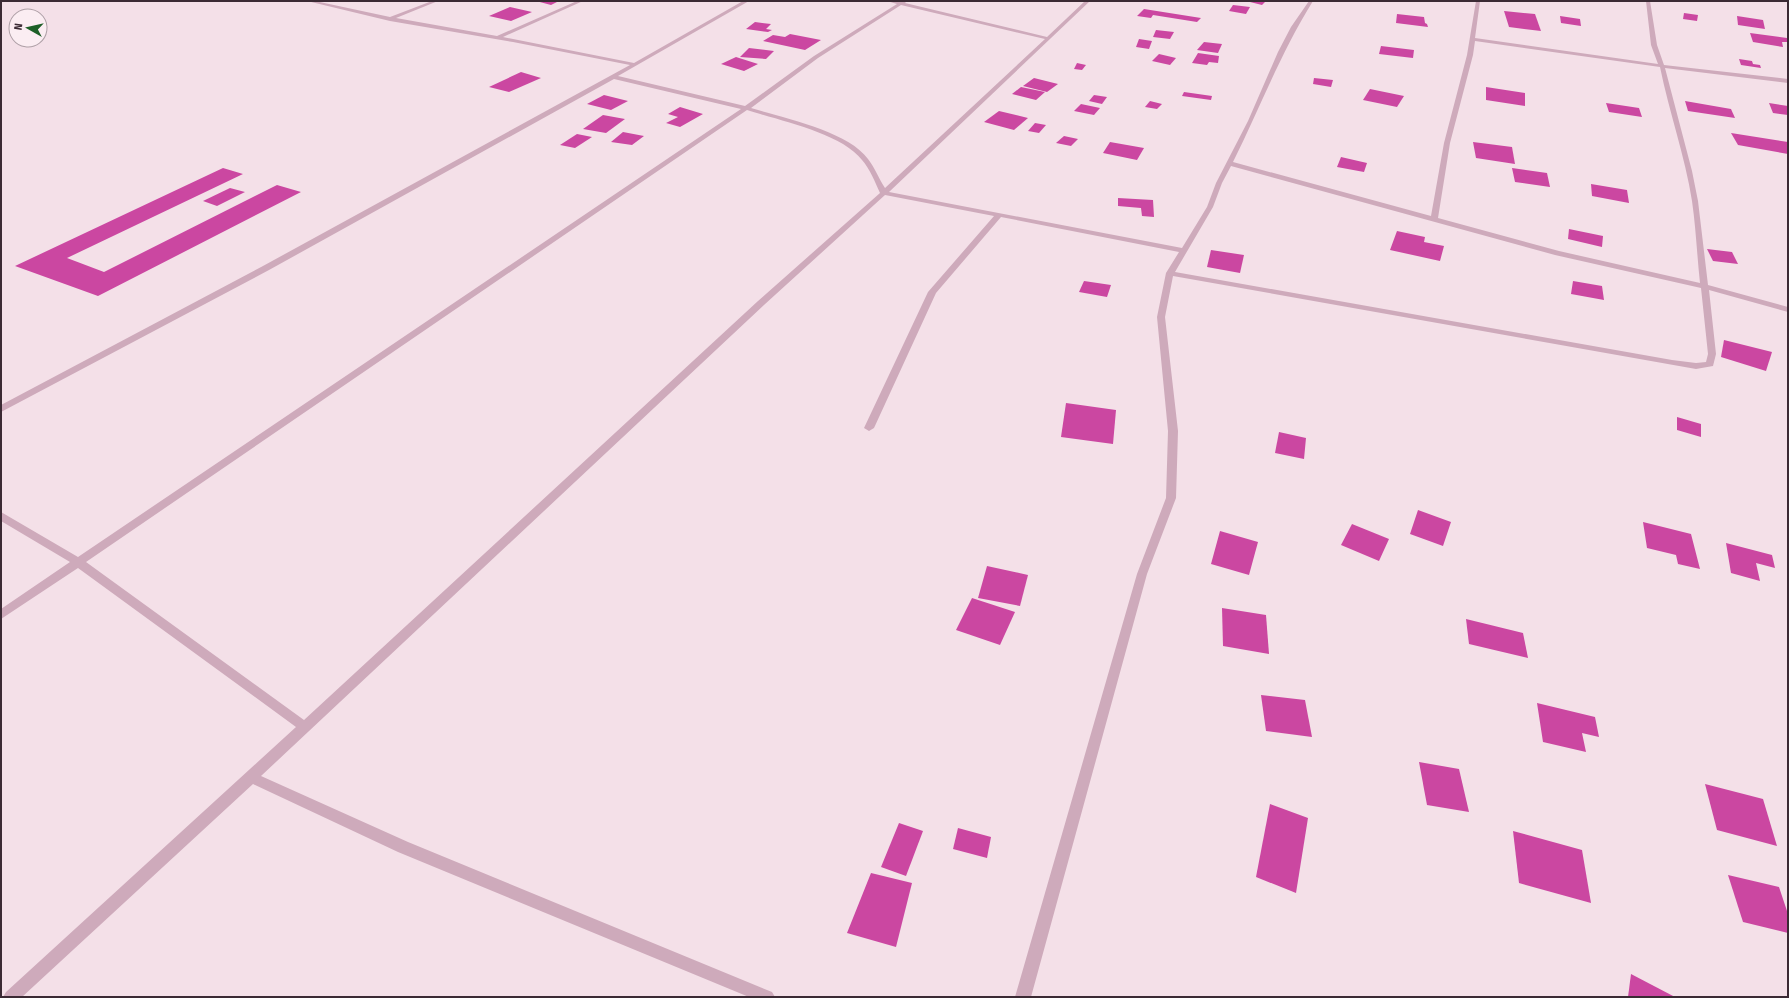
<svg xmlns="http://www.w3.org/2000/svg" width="1789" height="998" viewBox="0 0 1789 998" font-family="'Fira Sans Condensed',sans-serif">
  <rect width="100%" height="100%" fill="#f4e0e8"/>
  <g fill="#cb47a1">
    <path d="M536 1H559L551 5Z"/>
    <path d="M1246 1H1266L1262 5Z"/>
    <path d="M1233 5 1250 7 1246 14 1229 11Z"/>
    <path d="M510 7 532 12 511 21 489 16Z"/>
    <path d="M1144 9 1201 18 1197 22 1153 15 1151 18 1137 16Z"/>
    <path d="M1504 11 1535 14 1541 31 1509 27Z"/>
    <path d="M1684 13 1698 15 1697 21 1683 19Z"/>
    <path d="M1397 14 1424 17 1425 23 1427 24 1428 27 1396 23Z"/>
    <path d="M1560 16 1580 19 1581 26 1561 23Z"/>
    <path d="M1737 16 1763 20 1765 29 1738 25Z"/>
    <path d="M755 22 771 24 766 29 772 30 768 32 746 29Z"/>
    <path d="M1156 30 1174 32 1170 39 1153 37Z"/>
    <path d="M1750 33 1787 38 1788 42H1782L1783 47 1753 42Z"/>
    <path d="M790 34 821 40 805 50 763 41 773 35 785 37Z"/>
    <path d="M1139 39 1152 41 1149 49 1136 47Z"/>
    <path d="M1204 42 1222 44 1218 53 1197 50Z"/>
    <path d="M1381 46 1414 50 1413 58 1379 54Z"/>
    <path d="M749 48 774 51 766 59 740 57Z"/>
    <path d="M1198 53 1219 56 1218 63 1209 62 1207 65 1192 63Z"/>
    <path d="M1159 54 1176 58 1170 65 1152 61Z"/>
    <path d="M736 57 758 64 744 71 721 64Z"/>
    <path d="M1739 59 1752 61 1753 64 1760 65 1761 68 1741 65Z"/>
    <path d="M1077 63 1086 65 1082 70 1074 69Z"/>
    <path d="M521 72 541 78 509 92 489 87Z"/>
    <path d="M1034 78 1058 84 1047 92 1023 86Z"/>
    <path d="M1314 78 1333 80 1331 87 1313 84Z"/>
    <path d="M1021 87 1045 92 1036 100 1012 94Z"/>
    <path d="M1486 87 1525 93V106L1486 100Z"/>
    <path d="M1370 89 1404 96 1397 107 1363 100Z"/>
    <path d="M1184 92 1212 96 1211 100 1182 96Z"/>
    <path d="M604 95 628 101 611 110 587 104Z"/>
    <path d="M1094 95 1107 97 1102 104 1089 101Z"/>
    <path d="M1150 101 1162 104 1157 109 1145 107Z"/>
    <path d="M1685 101 1731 109 1735 118 1688 111Z"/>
    <path d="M1606 103 1639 108 1642 117 1609 112Z"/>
    <path d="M1769 103 1788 106V115L1773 113Z"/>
    <path d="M1081 104 1100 108 1094 115 1074 111Z"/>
    <path d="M680 107 703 114 680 127 666 123 678 117 668 114Z"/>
    <path d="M999 111 1028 118 1014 130 984 122Z"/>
    <path d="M603 115 625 119 606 133 583 129Z"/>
    <path d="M1035 123 1046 125 1039 133 1028 131Z"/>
    <path d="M623 132 644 136 632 145 611 142Z"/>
    <path d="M1731 133 1788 142V154L1738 145Z"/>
    <path d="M577 134 592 137 575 148 560 145Z"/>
    <path d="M1064 136 1078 139 1071 146 1056 143Z"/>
    <path d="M1110 142 1144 148 1137 160 1103 153Z"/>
    <path d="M1473 142 1512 147 1515 164 1476 158Z"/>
    <path d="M1341 157 1367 163 1364 172 1337 167Z"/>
    <path d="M223 168 243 174 67 258 104 272 277 185 301 192 98 296 15 266Z"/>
    <path d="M1512 168 1547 173 1550 187 1515 182Z"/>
    <path d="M1591 184 1627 190 1629 203 1592 196Z"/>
    <path d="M230 188 245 192 217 206 203 201Z"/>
    <path d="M1118 198 1153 200 1154 217 1142 216 1141 208 1118 206Z"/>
    <path d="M1569 229 1603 236 1602 247 1568 239Z"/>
    <path d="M1397 231 1425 237 1424 242 1444 246 1440 261 1390 250Z"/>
    <path d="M1707 249 1732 252 1738 264 1713 261Z"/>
    <path d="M1211 250 1244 255 1240 273 1207 267Z"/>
    <path d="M1084 281 1111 285 1107 297 1079 292Z"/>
    <path d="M1573 281 1602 286 1604 300 1571 294Z"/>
    <path d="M1724 340 1772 352 1766 371 1721 357Z"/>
    <path d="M1066 403 1116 410 1113 444 1061 437Z"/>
    <path d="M1677 417 1701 424V437L1677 430Z"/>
    <path d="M1279 432 1306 438 1304 459 1275 453Z"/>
    <path d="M1418 510 1451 522 1443 546 1410 534Z"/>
    <path d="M1643 522 1691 534 1700 569 1678 564 1676 555 1647 548Z"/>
    <path d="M1352 524 1389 539 1379 561 1341 545Z"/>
    <path d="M1220 531 1258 542 1249 575 1211 564Z"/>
    <path d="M1726 543 1772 555 1775 568 1756 563 1760 581 1731 573Z"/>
    <path d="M987 566 1028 575 1020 606 978 598Z"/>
    <path d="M972 598 1015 612 1000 645 956 630Z"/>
    <path d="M1222 608 1266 615 1269 654 1223 646Z"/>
    <path d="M1466 619 1523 633 1528 658 1469 644Z"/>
    <path d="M1261 695 1305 700 1312 737 1266 731Z"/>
    <path d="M1537 703 1595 717 1599 737 1582 733 1586 752 1543 742Z"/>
    <path d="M1419 762 1459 769 1469 812 1427 805Z"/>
    <path d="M1705 784 1763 799 1777 846 1717 830Z"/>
    <path d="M1270 804 1308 818 1296 893 1256 877Z"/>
    <path d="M899 823 923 831 906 876 881 867Z"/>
    <path d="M958 828 991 837 987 858 953 849Z"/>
    <path d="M1513 831 1582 850 1591 903 1519 883Z"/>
    <path d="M871 873 912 883 896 947 847 933Z"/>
    <path d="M1728 875 1779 887 1788 914V933L1743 922Z"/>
    <path d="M1631 974 1675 997H1628Z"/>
  </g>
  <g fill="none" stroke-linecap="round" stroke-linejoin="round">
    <path fill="#ceaabb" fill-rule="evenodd" d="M307 1H315L390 17 432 1H438L396 18 497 36 577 1H583L503 37 634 63 743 1H749L618 76 745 106 814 56 897 4 887 1H907L905 3 1047 37 1085 1H1090L889 192 1182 248 1207 207 1216 183 1248 121 1278 52 1291 27 1309 1H1313C1281 52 1260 108 1233 162L1431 216 1444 143 1467 55 1476 1H1480L1475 38 1658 64 1651 45 1646 1H1650L1657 45 1664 65 1788 79V83L1665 68 1692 171 1698 201 1708 285 1788 307V312L1709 290 1716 354 1713 366 1696 369 1173 276 1165 317 1178 431 1176 498 1147 574 1031 997H1015L1137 574 1166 498 1168 431 1157 317 1166 273 1179 252 1001 217 936 293 874 428 869 431 864 428 928 292 994 216 885 195 764 305 261 776 408 842 772 992 775 997H749L398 852 253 784 22 997H3L6 992 296 727 78 568 1 619V609L70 562 1 521V512L78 557 741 109 614 79 269 270 1 412V405L263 266 630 65 513 42 390 21ZM901 5 1045 39 885 188C879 179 875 168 868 159 848 131 783 118 751 108L818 58ZM1475 41 1660 67C1669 112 1685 156 1692 201 1696 228 1697 256 1700 283L1559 251 1438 218 1450 143 1473 55ZM747 110C780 121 841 133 862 160 870 169 875 182 880 193L758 301 304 720 86 562ZM1231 166 1555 255 1701 288 1708 354 1706 362 1696 363 1672 360 1175 272 1213 207 1222 183Z"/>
  </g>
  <rect width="1789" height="998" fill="none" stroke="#3b2a34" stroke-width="4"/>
  <g transform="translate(28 28) rotate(278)"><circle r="19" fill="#fbedf2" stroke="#ae9fa6"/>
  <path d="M0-3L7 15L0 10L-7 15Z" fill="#1d5f27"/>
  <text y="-6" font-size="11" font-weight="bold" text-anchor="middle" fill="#3b2a34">N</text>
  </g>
</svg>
